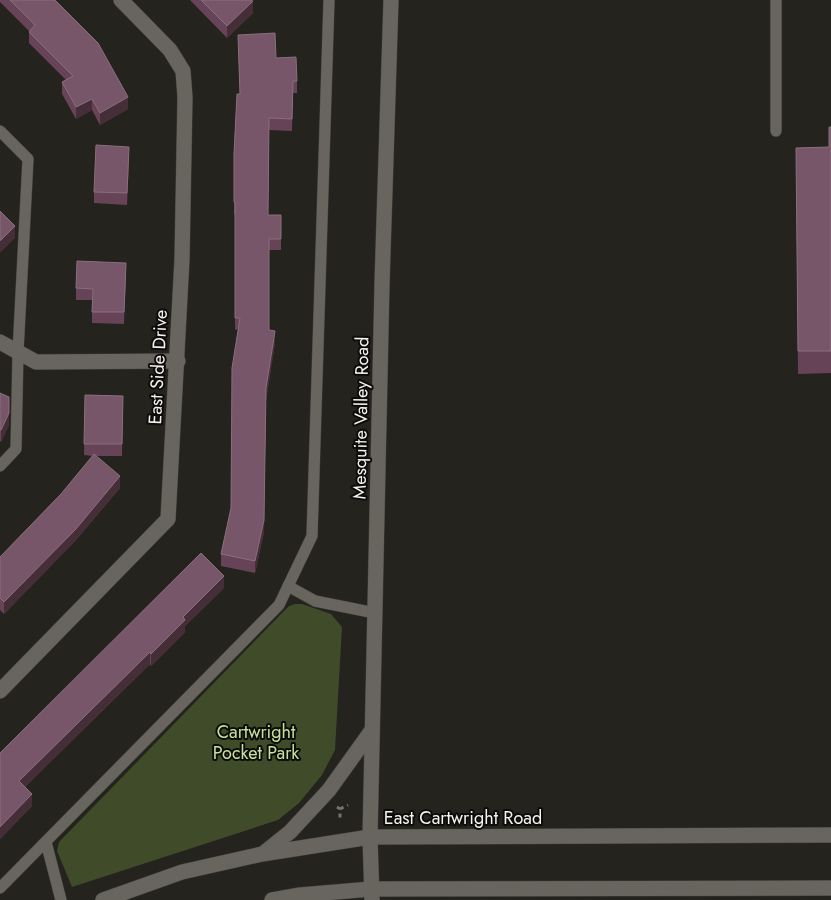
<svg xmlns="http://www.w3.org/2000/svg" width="831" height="900" viewBox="0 0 831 900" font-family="Jost,sans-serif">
  <rect width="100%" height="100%" fill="#24231d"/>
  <path fill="#3f4b29" d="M295 604H302L331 614 342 627 335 750 322 775 299 803 278 820 72 887 57 851 59 842 282 613 289 606Z"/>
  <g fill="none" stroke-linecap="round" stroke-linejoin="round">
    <defs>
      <g id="lane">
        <path d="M0 131 28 159 18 352 16 449 0 466"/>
        <path d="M776 131V0"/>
        <path d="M288 586 315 601 375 613"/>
        <path d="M46 842 61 900"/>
        <path d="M0 888 279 605 312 536 329 0"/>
      </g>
      <g id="street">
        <path d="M0 342 36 362 178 361"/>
        <path d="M0 691 168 519 182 259 185 97 183 71 170 50 121 0"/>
        <path d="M370 837 372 900"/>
      </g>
      <g id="secondary">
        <path d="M370 837 382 284 391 0"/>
        <path d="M265 852 290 832 329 790 372 730"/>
        <path d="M103 900 182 872 262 854 370 837 831 835"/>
        <path d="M272 900 300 895 371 889 831 888"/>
      </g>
    </defs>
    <use href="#lane" stroke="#403f3a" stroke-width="12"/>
    <use href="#street" stroke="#403f3a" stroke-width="16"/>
    <use href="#secondary" stroke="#403f3a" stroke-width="16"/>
    <g stroke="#73726d" stroke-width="3" stroke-dasharray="4 4" stroke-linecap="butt">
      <path d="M337 807 340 809V818"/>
      <path d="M340 809 348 805"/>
    </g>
    <use href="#lane" stroke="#67655e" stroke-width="11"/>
    <use href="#street" stroke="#67655e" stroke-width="15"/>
    <use href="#secondary" stroke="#67655e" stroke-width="15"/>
  </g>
  <g fill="#674357">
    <path d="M0 0H55L128 109 100 125 92 110 76 119 62 94V82L66 80 29 43V31L0 2Z"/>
    <path d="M190 0H251L253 13 227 38Z"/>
    <path d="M238 35 276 58 297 81V93H293L292 131 269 130 268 215H281V250H269V330L275 343 266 400 264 532 255 573 221 566V554L231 508 238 329 235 330V214H234V154L240 94Z"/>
    <path d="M831 127V373L798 374 796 148 829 147Z"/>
    <path d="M129 158 127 205 94 203V192Z"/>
    <path d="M126 275 124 324 92 323V300H76V288Z"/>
    <path d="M0 393 9 425 1 442 0 441Z"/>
    <path d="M85 395 123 396 122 456H96L120 488 76 540 4 614 0 610V557L61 494 93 456 84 455Z"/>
    <path d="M224 588 185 626V632L151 666 150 664 25 787 32 806 0 839V753Z"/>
  </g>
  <g fill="#462e39">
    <path d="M253 1V13L227 38V26Z"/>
    <path d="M128 97V109L100 125V113Z"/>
    <path d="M92 99V110L76 119V107Z"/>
    <path d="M129 147V158L127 205V193Z"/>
    <path d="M15 226V238L0 253V241Z"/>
    <path d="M275 331V343L266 400 264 532 255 573V561L266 388Z"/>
    <path d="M9 397V425L1 442V430Z"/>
    <path d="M120 476V488L76 540 4 614V602Z"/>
    <path d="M224 576V588L185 626V632L151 666V654L183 617Z"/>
    <path d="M150 652V664L19 793V781Z"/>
    <path d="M32 794V806L0 839V827Z"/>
  </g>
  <g fill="#765668" stroke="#8a6f7d">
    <path d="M10 0H55L98 43 128 97 100 113 92 99 76 107 62 82 73 76 29 32 35 25Z"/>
    <path d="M201 0H251L253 1 227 26Z"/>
    <path d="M275 33 276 58 296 57 297 81H293L292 119 269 118 268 215H281V239H269V330L275 331 266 388 264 520 255 561 221 554 231 508 232 368 240 318H235V202H234V154L237 94H240L238 35Z"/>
    <path d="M829 127H831V351H798L796 148 829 147Z"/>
    <path d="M96 145 129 147 127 193 94 192Z"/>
    <path d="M0 211 15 226 0 241Z"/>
    <path d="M77 261 126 263 124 312H92L93 289 76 288Z"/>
    <path d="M0 393 9 397V413L1 430H0Z"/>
    <path d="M85 395 123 396 122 444H84Z"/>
    <path d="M94 454 120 476 76 529 4 602 0 598V557L61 494Z"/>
    <path d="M201 553 224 576 183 617 185 620 151 654 150 652 19 781 32 794 0 827V753Z"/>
  </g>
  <g text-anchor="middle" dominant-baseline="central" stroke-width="4" stroke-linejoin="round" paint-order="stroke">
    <g font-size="18" fill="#f4f3ef" stroke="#0d0c0a">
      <text transform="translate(158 367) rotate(-87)">East Side Drive</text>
      <text transform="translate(361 418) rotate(-89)">Mesquite Valley Road</text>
      <text x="463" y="818">East Cartwright Road</text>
    </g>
    <g font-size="18" fill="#c7e19d" stroke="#0d0c0a">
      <text x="256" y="732">Cartwright<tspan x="256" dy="21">Pocket Park</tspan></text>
    </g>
  </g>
</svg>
